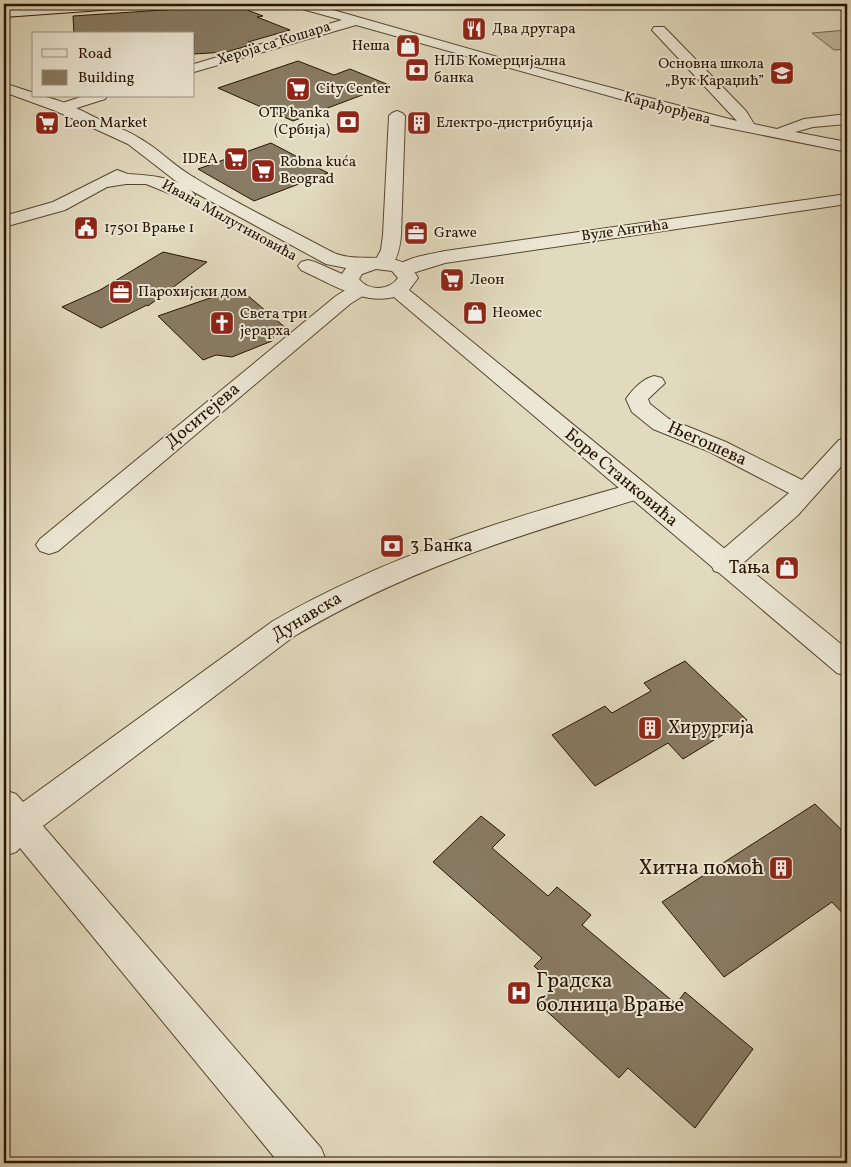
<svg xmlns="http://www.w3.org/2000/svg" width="851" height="1167" viewBox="0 0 851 1167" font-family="Vollkorn,serif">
  <rect width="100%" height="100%" fill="#e2dabe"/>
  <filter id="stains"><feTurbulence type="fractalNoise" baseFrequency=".004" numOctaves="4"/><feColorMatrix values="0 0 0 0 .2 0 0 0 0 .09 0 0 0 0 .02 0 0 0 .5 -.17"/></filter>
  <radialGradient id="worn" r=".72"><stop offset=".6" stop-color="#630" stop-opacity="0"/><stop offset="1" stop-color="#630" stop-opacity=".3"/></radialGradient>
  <path fill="#c2b89e" stroke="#746650" d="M847 30V49L834 50 812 33Z"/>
  <g fill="#887b63" stroke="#271401">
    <path d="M176 4H232L263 16 257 17 290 30 248 42 254 44 226 52 194 54V34H74L73 16 178 9Z"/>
    <path d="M298 61 334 75 350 69 389 85 293 121 218 88Z"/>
    <path d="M271 143 328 173 254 201 198 169Z"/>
    <path d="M163 252 207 262 148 306 147 305 101 328 62 307 100 290Z"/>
    <path d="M239 288 287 329 274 334 272 341 232 357 216 355 203 360 158 316Z"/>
    <path d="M685 661 747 720 683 759 668 743 595 786 552 735 605 706 612 713 651 691 644 683Z"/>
    <path d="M815 804 847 835V918L832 902 724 977 662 902Z"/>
    <path d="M481 816 505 835 492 848 548 896 557 887 591 915 582 925 676 1004 685 992 753 1049 695 1128 628 1068 619 1078 538 1003 555 985 534 966 542 958 433 862Z"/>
  </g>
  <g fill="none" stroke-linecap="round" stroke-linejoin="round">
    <defs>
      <g id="minor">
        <path d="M293 4H312L529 66 737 121 652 30 654 27H664L746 111 754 124 777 129 804 119 847 114V124L813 127 795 132 847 142V152L713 125 356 25 194 72V64L342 20 295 7Z"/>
        <path d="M84 96H107L105 99 61 113 56 111 53 108 56 105Z"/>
        <path d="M397 111 402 113 405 116 401 235C400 247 398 257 391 267L384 269 377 267 374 263 381 250 383 235 389 116 392 113Z"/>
        <path d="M847 194V204L445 263 403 276 396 274 393 270C401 258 431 254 445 251Z"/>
        <path d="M359 284 366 286 369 290 366 294 350 304 58 551 49 554 40 551 36 545 40 539 336 296 352 286Z"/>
        <path d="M654 376 662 378 665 383 648 399 650 404 669 419 726 442 802 480 839 440 847 438V460L798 515 734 571 724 574 714 571 711 564 714 557 789 493 710 452 653 429 632 412 626 399C633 389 642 379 654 376Z"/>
        <path d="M636 483 645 485 649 491 645 497C520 535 406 569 293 637L43 826 321 1148 327 1163H279L20 848 16 852 4 856V790L16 794 23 802 273 621C386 556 510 517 636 483Z"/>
      </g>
      <g id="tertiary">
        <path d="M4 83 34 93V96C58 96 83 112 105 122 116 127 129 131 139 138 159 149 175 167 195 178 239 205 286 227 332 252 359 266 403 245 418 278L409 290 847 649V676L837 673 394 297C362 305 330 283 301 270L298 266 301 262 308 260 315 262 342 274 346 268 326 264 181 185 128 144 56 111 4 92ZM376 269 392 271 398 278C389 291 368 291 359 279L362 274Z"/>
        <path d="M117 170C121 171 124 173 128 174 147 175 182 177 195 195L192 199 186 200 146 184H126L107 187 65 210 4 227V216L53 202Z"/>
      </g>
      <path id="secondary" d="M80 4H135L129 8 4 17V9Z"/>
    </defs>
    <use href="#minor" stroke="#564630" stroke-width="2"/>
    <use href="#tertiary" stroke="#564630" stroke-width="2"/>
    <use href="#secondary" stroke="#271401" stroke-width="2"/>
    <use href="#minor" fill="#ece7d5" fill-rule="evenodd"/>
    <use href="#tertiary" fill="#ece7d5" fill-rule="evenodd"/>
    <use href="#secondary" fill="#ece7d5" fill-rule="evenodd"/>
  </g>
  <defs>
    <symbol id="restaurant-square" viewBox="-11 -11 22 22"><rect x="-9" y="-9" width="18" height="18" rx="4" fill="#8f2418" stroke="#ece7d5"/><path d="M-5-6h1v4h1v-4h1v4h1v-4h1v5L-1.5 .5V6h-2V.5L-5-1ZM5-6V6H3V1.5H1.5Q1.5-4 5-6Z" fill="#fff"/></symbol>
    <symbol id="shop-square" viewBox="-11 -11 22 22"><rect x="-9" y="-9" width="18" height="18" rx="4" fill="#8f2418" stroke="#ece7d5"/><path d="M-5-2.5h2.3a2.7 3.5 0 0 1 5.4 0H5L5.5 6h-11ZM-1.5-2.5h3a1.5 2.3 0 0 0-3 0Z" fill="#fff"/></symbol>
    <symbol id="bank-square" viewBox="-11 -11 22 22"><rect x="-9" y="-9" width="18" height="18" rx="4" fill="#8f2418" stroke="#ece7d5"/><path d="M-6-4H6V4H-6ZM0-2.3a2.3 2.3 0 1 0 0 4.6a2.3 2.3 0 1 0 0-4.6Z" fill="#fff"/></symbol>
    <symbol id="school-square" viewBox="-11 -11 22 22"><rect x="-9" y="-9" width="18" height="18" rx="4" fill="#8f2418" stroke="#ece7d5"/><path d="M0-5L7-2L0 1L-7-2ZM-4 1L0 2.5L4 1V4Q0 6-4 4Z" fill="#fff"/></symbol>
    <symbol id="supermarket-square" viewBox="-11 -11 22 22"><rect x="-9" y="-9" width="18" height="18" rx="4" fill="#8f2418" stroke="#ece7d5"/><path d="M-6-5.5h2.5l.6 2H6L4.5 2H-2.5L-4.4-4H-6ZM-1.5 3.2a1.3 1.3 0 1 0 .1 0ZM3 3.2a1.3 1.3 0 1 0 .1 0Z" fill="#fff"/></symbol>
    <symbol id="building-square" viewBox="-11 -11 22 22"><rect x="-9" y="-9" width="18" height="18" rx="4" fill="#8f2418" stroke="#ece7d5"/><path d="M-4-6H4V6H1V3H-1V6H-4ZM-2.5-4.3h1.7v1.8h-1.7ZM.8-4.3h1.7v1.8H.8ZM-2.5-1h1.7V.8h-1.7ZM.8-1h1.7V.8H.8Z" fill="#fff"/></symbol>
    <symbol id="civic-square" viewBox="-11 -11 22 22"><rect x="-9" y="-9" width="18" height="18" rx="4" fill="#8f2418" stroke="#ece7d5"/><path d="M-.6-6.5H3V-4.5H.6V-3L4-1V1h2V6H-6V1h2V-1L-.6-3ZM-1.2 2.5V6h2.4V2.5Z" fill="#fff"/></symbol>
    <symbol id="office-square" viewBox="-11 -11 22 22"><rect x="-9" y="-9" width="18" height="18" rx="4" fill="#8f2418" stroke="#ece7d5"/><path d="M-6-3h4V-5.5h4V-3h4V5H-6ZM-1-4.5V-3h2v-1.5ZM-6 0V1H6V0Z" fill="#fff"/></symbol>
    <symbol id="church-square" viewBox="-11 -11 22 22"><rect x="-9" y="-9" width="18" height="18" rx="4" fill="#8f2418" stroke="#ece7d5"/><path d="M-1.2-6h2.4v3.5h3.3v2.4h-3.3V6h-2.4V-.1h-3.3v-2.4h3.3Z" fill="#fff"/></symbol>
    <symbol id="hospital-square" viewBox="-11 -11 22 22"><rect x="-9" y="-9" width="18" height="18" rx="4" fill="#8f2418" stroke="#ece7d5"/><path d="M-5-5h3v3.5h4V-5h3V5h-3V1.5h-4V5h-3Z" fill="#fff"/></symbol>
  </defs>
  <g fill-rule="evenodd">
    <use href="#restaurant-square" x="460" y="15" width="28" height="28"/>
    <use href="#shop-square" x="394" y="32" width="28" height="28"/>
    <use href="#bank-square" x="403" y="56" width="28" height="28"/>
    <use href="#school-square" x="768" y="59" width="28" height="28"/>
    <use href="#supermarket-square" x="284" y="75" width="28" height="28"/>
    <use href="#bank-square" x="334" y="108" width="28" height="28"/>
    <use href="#supermarket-square" x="33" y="109" width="28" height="28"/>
    <use href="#building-square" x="405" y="109" width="28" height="28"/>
    <use href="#supermarket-square" x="222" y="145" width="28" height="28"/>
    <use href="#supermarket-square" x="249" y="157" width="28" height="28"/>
    <use href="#civic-square" x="72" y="214" width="28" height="28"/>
    <use href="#office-square" x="402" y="219" width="28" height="28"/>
    <use href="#supermarket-square" x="438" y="266" width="28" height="28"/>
    <use href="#office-square" x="107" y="278" width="28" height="28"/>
    <use href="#shop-square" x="461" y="299" width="28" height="28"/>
    <use href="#church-square" x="208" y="309" width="28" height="28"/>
    <use href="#bank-square" x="378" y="532" width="28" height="28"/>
    <use href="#shop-square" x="773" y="554" width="28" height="28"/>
    <use href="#building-square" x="636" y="714" width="28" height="28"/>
    <use href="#building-square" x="767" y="854" width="28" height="28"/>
    <use href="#hospital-square" x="505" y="979" width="28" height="28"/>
  </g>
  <g text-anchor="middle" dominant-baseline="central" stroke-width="4" stroke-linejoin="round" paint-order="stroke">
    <g font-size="15" fill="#271401" stroke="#ece7d5" text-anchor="start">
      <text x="492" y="29">Два другара</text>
      <text x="390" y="46" text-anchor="end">Неша</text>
      <text x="434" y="61">НЛБ Комерцијална<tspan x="434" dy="17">банка</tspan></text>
      <text x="764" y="64" text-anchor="end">Основна школа<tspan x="764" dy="17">„Вук Караџић”</tspan></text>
      <text x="316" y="89">City Center</text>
      <text x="330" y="113" text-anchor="end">OTP banka<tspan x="330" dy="17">(Србија)</tspan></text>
      <text x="64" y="123">Leon Market</text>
      <text x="436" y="123">Електро-дистрибуција</text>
      <text x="218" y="159" text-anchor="end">IDEA</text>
      <text x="280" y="162">Robna kuća<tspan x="280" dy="17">Beograd</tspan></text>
      <text x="104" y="228">17501 Врање 1</text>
      <text x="434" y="233">Grawe</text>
      <text x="470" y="280">Леон</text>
      <text x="138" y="292">Парохијски дом</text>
      <text x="492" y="313">Неомес</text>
      <text x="240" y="314">Света три<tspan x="240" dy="17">јерарха</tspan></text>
    </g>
    <g font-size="15" fill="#271401" stroke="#ece7d5">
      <text transform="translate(274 44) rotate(-17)">Хероја са Кошара</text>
      <text transform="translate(667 109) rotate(15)">Карађорђева</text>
      <text transform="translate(229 221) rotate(29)">Ивана Милутиновића</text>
      <text transform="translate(625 231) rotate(-8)">Вуле Антића</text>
    </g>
    <g font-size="18" fill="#271401" stroke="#ece7d5">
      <text transform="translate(203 416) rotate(-40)">Доситејева</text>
      <text transform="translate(707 444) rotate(24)">Његошева</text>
      <text transform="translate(621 478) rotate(40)">Боре Станковића</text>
      <text transform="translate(307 617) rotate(-31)">Дунавска</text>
    </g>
    <g font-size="18" fill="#271401" stroke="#ece7d5" text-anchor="start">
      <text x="410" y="546">3 Банка</text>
      <text x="770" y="568" text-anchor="end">Тања</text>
      <text x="668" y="728">Хирургија</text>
    </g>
    <g font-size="21" fill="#271401" stroke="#ece7d5" text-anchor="end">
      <text x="764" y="868">Хитна помоћ</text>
      <text x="536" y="981" text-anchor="start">Градска<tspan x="536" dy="24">болница Врање</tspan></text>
    </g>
  </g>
  <rect width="851" height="1167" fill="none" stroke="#e2dabe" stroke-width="20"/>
  <rect x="5" y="5" width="841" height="1157" fill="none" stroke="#271401" stroke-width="2.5"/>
  <rect x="10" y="10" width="831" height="1147" fill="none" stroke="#271401"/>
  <rect x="32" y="32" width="162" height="65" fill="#ece7d5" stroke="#9d9380"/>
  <rect x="42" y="49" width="25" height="8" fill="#ece7d5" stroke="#9d9380"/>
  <text x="78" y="58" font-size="15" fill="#271401">Road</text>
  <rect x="42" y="70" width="25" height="15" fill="#887b63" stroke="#9d9380"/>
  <text x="78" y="82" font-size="15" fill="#271401">Building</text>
  <rect width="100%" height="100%" filter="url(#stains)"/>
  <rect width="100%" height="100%" fill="url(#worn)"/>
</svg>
